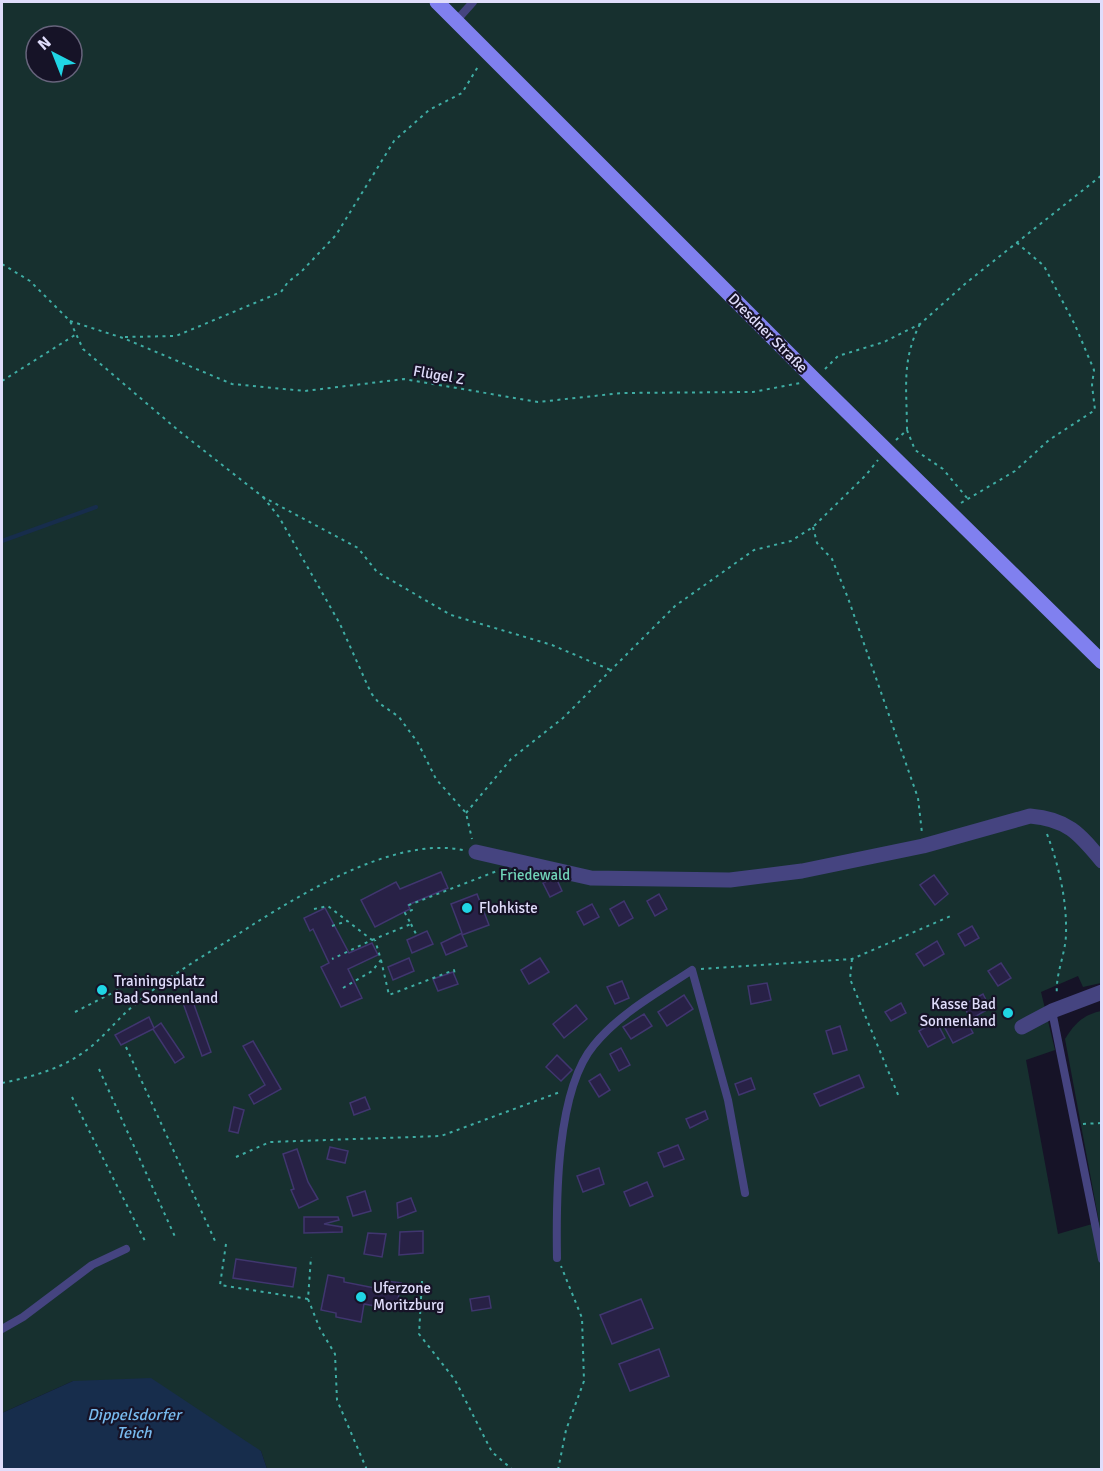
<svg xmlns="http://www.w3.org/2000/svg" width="1103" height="1471" viewBox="0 0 1103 1471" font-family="Signika,sans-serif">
  <rect width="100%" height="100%" fill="#161327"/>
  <path fill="#17302f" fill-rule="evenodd" d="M2 2H1101V983L1083 987 1078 976 1041 992 1055 1050 1026 1060 1058 1234 1099 1222 1065 1039C1075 1023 1083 1015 1101 1011V1469H267L261 1451 73 1381 2 1413ZM36 36H72V72H36Z"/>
  <path fill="#172d4c" d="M151 1378 261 1451 267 1469H2V1413L73 1381Z"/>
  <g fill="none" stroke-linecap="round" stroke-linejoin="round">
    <path stroke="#172d4c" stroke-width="4" d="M2 541 96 507"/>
  </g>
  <g fill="#282146" stroke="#40366f" stroke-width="1.5">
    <path d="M441 872 448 888 408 905 410 909 375 927 361 900 396 882 400 889Z"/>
    <path d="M934 875 948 894 935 905 920 885Z"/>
    <path d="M550 879 557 880 562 891 550 897 543 883Z"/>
    <path d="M477 894 489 925 462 935 467 946 446 955 441 943 462 933 451 904Z"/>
    <path d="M659 894 667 909 655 916 647 901Z"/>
    <path d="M624 901 633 918 619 926 610 909Z"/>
    <path d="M592 904 599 917 584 925 577 912Z"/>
    <path d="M325 908 349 953 372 943 378 955 348 969 362 998 341 1007 321 967 329 963 313 929 310 931 304 918Z"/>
    <path d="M972 926 979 938 965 946 958 934Z"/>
    <path d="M427 931 433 944 412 953 407 940Z"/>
    <path d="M937 941 944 954 924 966 916 954Z"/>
    <path d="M409 958 414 971 393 980 388 967Z"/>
    <path d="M540 958 549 972 529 984 521 970Z"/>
    <path d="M1001 963 1011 978 998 986 988 971Z"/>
    <path d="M453 972 458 984 438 991 433 979Z"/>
    <path d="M622 981 629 998 615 1004 607 987Z"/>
    <path d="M767 983 771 1000 751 1004 748 986Z"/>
    <path d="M983 994 990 1008 971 1019 963 1005Z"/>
    <path d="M684 995 693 1009 667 1026 658 1012Z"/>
    <path d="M192 999 211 1052 202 1056 183 1003Z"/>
    <path d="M901 1003 906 1013 891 1021 885 1012Z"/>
    <path d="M576 1005 587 1019 564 1038 553 1024Z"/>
    <path d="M644 1014 652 1026 631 1039 623 1027Z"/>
    <path d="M149 1017 154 1028 161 1023 184 1057 175 1063 153 1029 121 1045 115 1035Z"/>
    <path d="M965 1018 973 1033 953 1043 945 1028Z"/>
    <path d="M936 1021 945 1038 928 1047 919 1031Z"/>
    <path d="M840 1026 847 1050 833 1054 826 1031Z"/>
    <path d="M253 1041 281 1089 254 1104 249 1095 265 1085 243 1046Z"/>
    <path d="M621 1048 630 1065 619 1071 610 1054Z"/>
    <path d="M557 1055 572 1070 561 1081 546 1067Z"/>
    <path d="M600 1074 610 1090 599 1097 589 1081Z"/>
    <path d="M859 1075 864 1087 820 1106 814 1094Z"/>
    <path d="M751 1078 755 1089 739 1095 735 1084Z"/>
    <path d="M365 1097 370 1109 354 1115 350 1103Z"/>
    <path d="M234 1107 244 1110 238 1133 229 1131Z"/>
    <path d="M705 1111 708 1119 690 1128 686 1119Z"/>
    <path d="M678 1145 684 1159 664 1167 658 1153Z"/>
    <path d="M330 1147 348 1151 345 1163 327 1159Z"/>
    <path d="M297 1149 308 1182 318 1199 299 1208 291 1190 294 1189 283 1154Z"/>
    <path d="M599 1168 604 1184 583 1192 577 1176Z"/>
    <path d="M647 1182 653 1196 630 1206 624 1192Z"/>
    <path d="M365 1191 371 1211 353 1216 347 1197Z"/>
    <path d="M411 1198 416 1211 398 1218 397 1203Z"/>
    <path d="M304 1217H338L339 1220 324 1224 342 1227V1232L304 1233Z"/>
    <path d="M423 1231V1253L399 1255 400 1232Z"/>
    <path d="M368 1233 386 1234 382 1257 364 1254Z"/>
    <path d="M236 1259 296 1268 293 1287 233 1278Z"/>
    <path d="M328 1275 344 1278V1282L385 1290 387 1281 401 1283 396 1310 364 1304 361 1322 336 1317V1313L321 1310Z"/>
    <path d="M489 1296 491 1308 472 1311 470 1299Z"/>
    <path d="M641 1299 653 1328 612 1344 600 1315Z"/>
    <path d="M659 1349 669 1376 630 1391 619 1364Z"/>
  </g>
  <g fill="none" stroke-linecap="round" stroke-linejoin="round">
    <g stroke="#3fada4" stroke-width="2" stroke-dasharray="3 4.5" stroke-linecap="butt">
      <path d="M2 264 30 281 70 321 83 349 179 431 263 497 358 548 377 572 451 615 552 645 613 671"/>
      <path d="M70 321 123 338 232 384 305 391 404 379 538 402 622 393 753 392 800 383"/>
      <path d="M125 337 176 336 281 292 288 282 301 272 336 235 394 141 429 110 462 93 479 65"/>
      <path d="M825 369 838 356 884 342 920 324 966 283 1102 175"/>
      <path d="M2 381 75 335"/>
      <path d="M907 430 915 450 943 469 967 498"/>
      <path d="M896 440 907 430C907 390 901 361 920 324"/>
      <path d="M263 497 279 517 340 624 371 693 379 703 399 717 418 743 436 779 466 813 472 839"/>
      <path d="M961 503 1015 471 1049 440 1095 410 1092 385 1094 370 1075 325 1044 266 1016 242"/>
      <path d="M813 527 817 543 832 559 848 598 918 798 922 833"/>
      <path d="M466 813 511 759 563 718 675 606 754 550 791 541 813 527 866 475 878 460"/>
      <path d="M1047 834C1059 866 1067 900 1066 935 1065 956 1055 975 1057 995"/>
      <path d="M314 909 328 906 372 940 332 959"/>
      <path d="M411 924 416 934"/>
      <path d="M332 926 347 921"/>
      <path d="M372 940 411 924 405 913 412 910 409 905 497 871"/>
      <path d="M852 959 850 979 899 1097"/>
      <path d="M381 960 389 995 454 970 455 975"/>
      <path d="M701 969 852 959 953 915"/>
      <path d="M343 988 372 971 381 960 375 940"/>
      <path d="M75 1012 120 989"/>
      <path d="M126 1047 216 1243"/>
      <path d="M99 1069 176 1239"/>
      <path d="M2 1083C35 1076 66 1068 93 1045 109 1031 122 1014 139 1001 166 979 196 960 226 942 286 903 389 835 463 850"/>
      <path d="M72 1097 145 1241"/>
      <path d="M1083 1124 1102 1123"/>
      <path d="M236 1157 270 1142 441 1136 560 1092"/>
      <path d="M226 1244 220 1285 308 1299 311 1257"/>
      <path d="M422 1281 419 1334 455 1380 492 1452 513 1470"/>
      <path d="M308 1299 320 1329 335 1354 337 1400 367 1470"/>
      <path d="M558 1470 566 1430 584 1381 582 1318 561 1266"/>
    </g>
    <g stroke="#454480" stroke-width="8">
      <path d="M456 21 473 2"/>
      <path d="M1052 1011 1102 1259"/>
      <path d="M557 1258C556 1200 556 1090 594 1045 620 1013 659 992 692 970L728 1100 745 1193"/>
      <path d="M2 1329 23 1317 92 1265 126 1249"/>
    </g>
    <g stroke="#454480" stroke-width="15">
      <path d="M476 852 591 878 730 880 802 871 923 846 1030 816C1067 819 1079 833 1102 861"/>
      <path d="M1022 1027 1052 1011 1102 992"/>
    </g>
    <path stroke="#8080ef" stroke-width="15" d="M437 2 815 380 1102 662"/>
  </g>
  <g fill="#20d5e4" stroke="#161327" stroke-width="2">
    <circle cx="467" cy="908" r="6"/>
    <circle cx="102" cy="990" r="6"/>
    <circle cx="1008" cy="1013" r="6"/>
    <circle cx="361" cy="1297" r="6"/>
  </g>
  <g text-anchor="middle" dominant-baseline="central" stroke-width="4.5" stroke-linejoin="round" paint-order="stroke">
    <g font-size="15" fill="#e0ddfb" stroke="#161327">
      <text transform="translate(768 333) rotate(45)">Dresdner Straße</text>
      <text transform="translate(439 375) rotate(10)">Flügel Z</text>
    </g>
    <g font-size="15" fill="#71d3b8" stroke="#161327">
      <text x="535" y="875">Friedewald</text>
    </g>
    <g font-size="15" fill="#e0ddfb" stroke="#161327" text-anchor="start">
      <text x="479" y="908">Flohkiste</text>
      <text x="114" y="981">Trainingsplatz<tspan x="114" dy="17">Bad Sonnenland</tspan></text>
      <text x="996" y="1004" text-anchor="end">Kasse Bad<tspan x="996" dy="17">Sonnenland</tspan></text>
      <text x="373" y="1288">Uferzone<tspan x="373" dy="17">Moritzburg</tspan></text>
    </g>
    <g font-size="16" font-style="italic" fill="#78baee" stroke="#161327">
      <text x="134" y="1415">Dippelsdorfer<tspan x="134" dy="18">Teich</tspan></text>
    </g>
  </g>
  <rect width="1103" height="1471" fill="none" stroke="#e0ddfb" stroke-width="6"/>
  <g transform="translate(54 54) rotate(318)"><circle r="28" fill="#161327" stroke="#67647c" stroke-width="1.5"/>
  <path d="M0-4.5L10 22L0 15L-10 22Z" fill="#20d5e4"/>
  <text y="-9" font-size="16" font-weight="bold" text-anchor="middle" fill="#e0ddfb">N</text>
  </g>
</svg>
